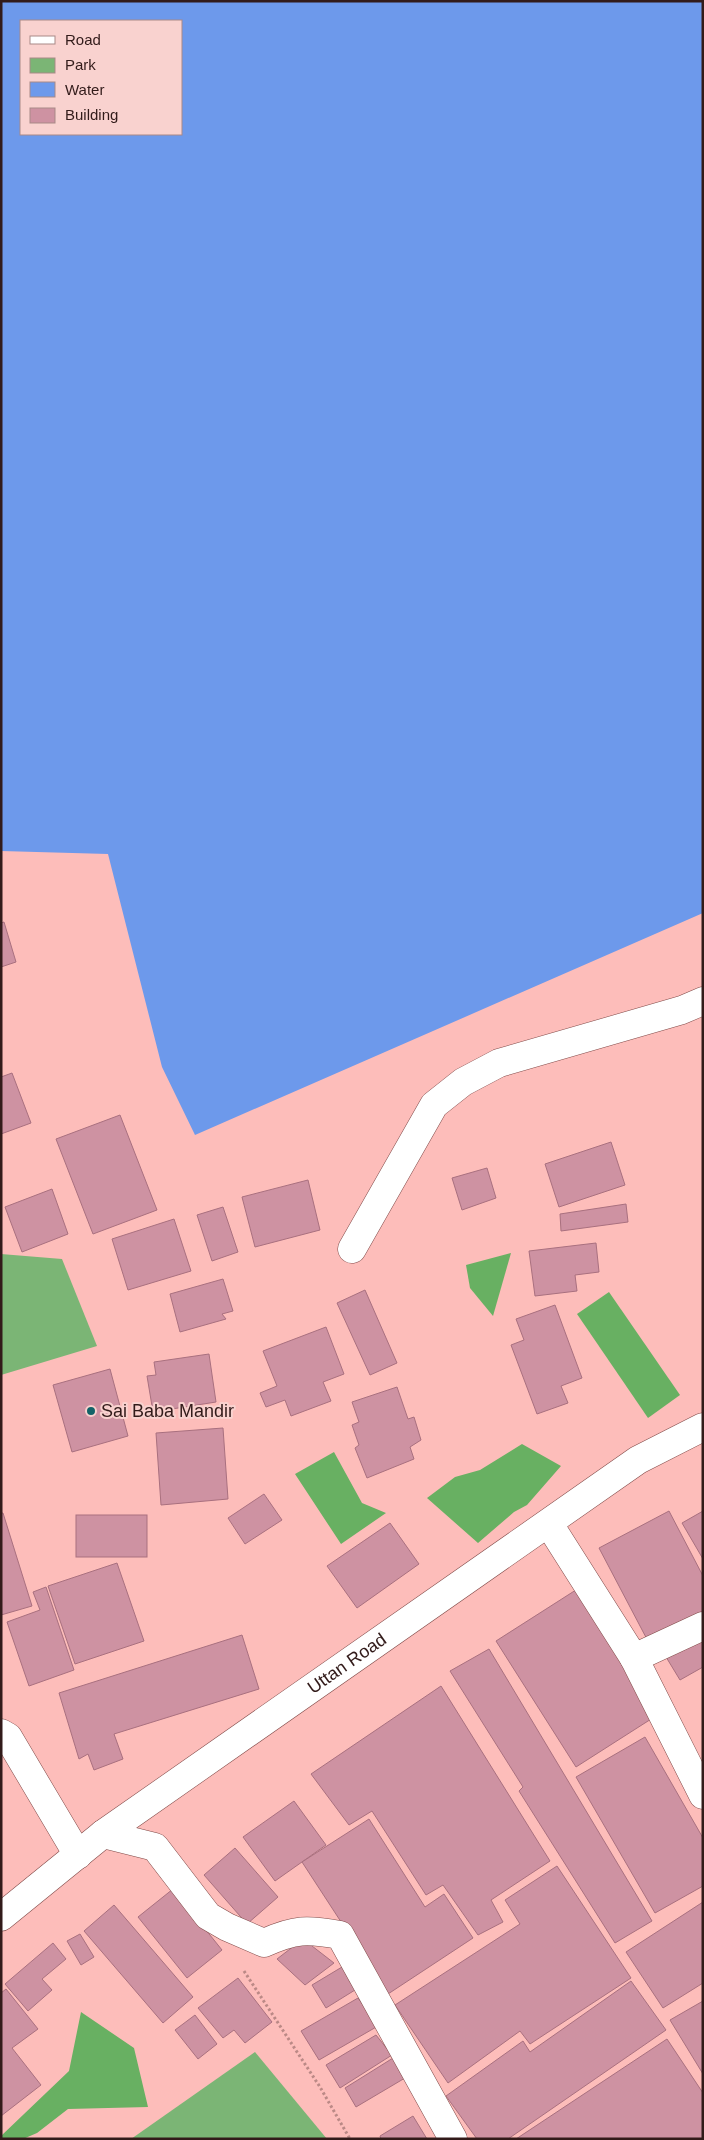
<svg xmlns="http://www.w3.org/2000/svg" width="704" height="2140" viewBox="0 0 704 2140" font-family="Arial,sans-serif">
  <rect width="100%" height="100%" fill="#fdbdba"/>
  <g fill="#7bb575">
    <path d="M1 1254 62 1259 97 1346 1 1375Z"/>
    <path d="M255 2052 327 2139H131Z"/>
  </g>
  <g fill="#68b062">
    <path d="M511 1253 493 1316 470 1288 466 1265Z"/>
    <path d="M609 1292 680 1395 648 1418 577 1314Z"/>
    <path d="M522 1444 561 1466 527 1505 514 1512 478 1543 427 1498 455 1477 480 1470Z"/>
    <path d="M334 1452 362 1503 386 1513 341 1544 295 1474Z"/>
    <path d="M81 2012 134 2048 148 2107 68 2109 37 2133 23 2139H1V2136L69 2071Z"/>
  </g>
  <path fill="#6d99eb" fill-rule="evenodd" d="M1 1H703V913L195 1135 162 1067 108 854 1 851ZM21 21H181V134H21Z"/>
  <g fill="#ce92a2" stroke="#a9707f">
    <path d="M4 922 16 962 1 967V923Z"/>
    <path d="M12 1073 31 1123 1 1134V1077Z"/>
    <path d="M120 1115 157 1210 93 1234 56 1139Z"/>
    <path d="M611 1142 625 1185 559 1207 545 1164Z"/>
    <path d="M487 1168 496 1198 462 1210 452 1178Z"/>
    <path d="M308 1180 320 1230 255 1247 242 1197Z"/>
    <path d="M52 1189 68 1234 22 1252 5 1207Z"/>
    <path d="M626 1204 628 1222 561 1231 560 1214Z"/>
    <path d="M223 1207 238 1252 212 1261 197 1215Z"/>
    <path d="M174 1219 191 1271 128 1290 112 1239Z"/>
    <path d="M596 1243 599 1272 575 1275 577 1291 535 1296 529 1251Z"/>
    <path d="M223 1279 233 1311 222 1314 226 1319 180 1332 170 1294Z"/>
    <path d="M365 1290 397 1363 370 1375 337 1303Z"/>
    <path d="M555 1305 582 1378 561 1386 568 1403 537 1414 511 1345 524 1340 516 1319Z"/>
    <path d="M326 1327 344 1374 323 1382 331 1401 291 1416 285 1400 266 1407 260 1393 277 1386 263 1351Z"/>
    <path d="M209 1354 216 1402 153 1412 147 1376 156 1375 154 1362Z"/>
    <path d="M110 1369 128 1436 72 1452 53 1385Z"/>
    <path d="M397 1387 408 1419 414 1417 421 1440 410 1447 414 1459 367 1478 355 1448 359 1445 352 1425 359 1422 352 1402Z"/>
    <path d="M223 1428 228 1499 161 1505 156 1433Z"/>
    <path d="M264 1494 282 1520 245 1544 228 1518Z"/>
    <path d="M669 1511 703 1576V1617L650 1645 599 1548Z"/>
    <path d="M703 1511V1559L682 1523Z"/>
    <path d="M1 1513H3L32 1606 1 1615Z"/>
    <rect x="76" y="1515" width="71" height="42"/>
    <path d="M390 1523 419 1564 357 1608 327 1566Z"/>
    <path d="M117 1563 144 1641 75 1664 48 1586Z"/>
    <path d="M46 1587 74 1670 29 1686 7 1622 40 1610 33 1592Z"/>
    <path d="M579 1588 659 1714 576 1767 496 1641Z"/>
    <path d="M703 1629V1667L680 1680 663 1652Z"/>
    <path d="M242 1635 259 1689 114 1734 123 1759 94 1770 88 1754 79 1759 59 1693Z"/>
    <path d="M489 1649 652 1921 615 1943 519 1791 523 1787 450 1671Z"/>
    <path d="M441 1686 550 1861 491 1900 503 1922 478 1935 443 1885 426 1895 372 1811 349 1825 311 1774Z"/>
    <path d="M645 1737 703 1838V1886L655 1913 576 1777Z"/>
    <path d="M294 1801 326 1845 275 1881 243 1837Z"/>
    <path d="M369 1819 425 1907 444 1894 473 1938 388 1994 302 1862Z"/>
    <path d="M235 1848 278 1897 247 1924 204 1875Z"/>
    <path d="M557 1866 631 1978 530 2044 520 2031 448 2083 395 2005 520 1924 505 1900Z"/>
    <path d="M173 1889 222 1950 187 1978 138 1917Z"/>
    <path d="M703 1902V1983L663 2008 626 1952Z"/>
    <path d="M114 1905 193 1997 163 2023 84 1931Z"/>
    <path d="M80 1934 94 1957 81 1965 67 1941Z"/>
    <path d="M303 1939 334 1963 305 1985 277 1959Z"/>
    <path d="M53 1943 66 1959 42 1979 52 1990 28 2011 5 1984Z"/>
    <path d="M342 1967 355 1990 326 2008 312 1985Z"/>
    <path d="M238 1978 272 2022 245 2043 234 2030 223 2038 198 2008Z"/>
    <path d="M631 1981 666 2030 508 2139H477L446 2096 523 2041 530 2052Z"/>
    <path d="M6 1989 38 2029 12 2048 41 2085 1 2116V1993Z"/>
    <path d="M358 1998 378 2026 319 2060 301 2031Z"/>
    <path d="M703 2001V2074L670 2020Z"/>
    <path d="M195 2015 217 2044 198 2059 175 2030Z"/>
    <path d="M376 2035 392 2055 340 2088 326 2065Z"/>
    <path d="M667 2039 703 2093V2139H516Z"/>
    <path d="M393 2058 405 2078 356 2107 345 2088Z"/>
    <path d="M413 2116 427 2139H381L380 2136Z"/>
  </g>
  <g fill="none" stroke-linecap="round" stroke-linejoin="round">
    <defs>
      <g id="minor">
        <path d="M352 1249 434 1105 463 1082 499 1063 682 1010 703 1001"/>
        <path d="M549 1524 634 1658 703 1795"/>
        <path d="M634 1658 703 1626"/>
        <path d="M1 1733 8 1737 78 1855"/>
        <path d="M103 1834 155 1847 208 1916 227 1927 264 1943C295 1929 307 1929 340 1935L453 2139"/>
      </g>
      <g id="major">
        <path id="s1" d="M1 1917 103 1834 638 1460 703 1427"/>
      </g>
    </defs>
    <use href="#minor" stroke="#814a48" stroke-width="29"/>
    <use href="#major" stroke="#814a48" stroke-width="29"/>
    <path stroke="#bb8986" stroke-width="3" stroke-dasharray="2.5 2.5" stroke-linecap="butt" d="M244 1971 320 2087 350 2139"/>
    <use href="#minor" stroke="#fff" stroke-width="28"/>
    <use href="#major" stroke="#fff" stroke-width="28"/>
  </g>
  <circle fill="#136368" stroke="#f9d2cf" stroke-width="2" cx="91" cy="1411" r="5"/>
  <g text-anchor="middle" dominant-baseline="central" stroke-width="4" stroke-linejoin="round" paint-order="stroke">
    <g font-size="18" fill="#321b1a" stroke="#f9d2cf" text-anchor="start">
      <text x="101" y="1411">Sai Baba Mandir</text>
    </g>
    <g font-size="18" fill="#321b1a" stroke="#f9d2cf">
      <text stroke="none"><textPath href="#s1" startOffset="429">Uttan Road</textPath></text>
    </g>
  </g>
  <rect width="704" height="2140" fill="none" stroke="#321b1a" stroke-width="5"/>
  <rect x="20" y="20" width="162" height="115" fill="#f9d2cf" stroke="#a98987"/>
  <rect x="30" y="36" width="25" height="8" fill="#ffffff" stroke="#a98987"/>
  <text x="65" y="45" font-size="15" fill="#321b1a">Road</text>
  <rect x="30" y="58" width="25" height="15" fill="#7bb575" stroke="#a98987"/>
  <text x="65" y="70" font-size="15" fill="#321b1a">Park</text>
  <rect x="30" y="82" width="25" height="15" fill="#6d99eb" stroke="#a98987"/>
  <text x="65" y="95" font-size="15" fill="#321b1a">Water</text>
  <rect x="30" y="108" width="25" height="15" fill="#ce92a2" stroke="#a98987"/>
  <text x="65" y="120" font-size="15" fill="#321b1a">Building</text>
</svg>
